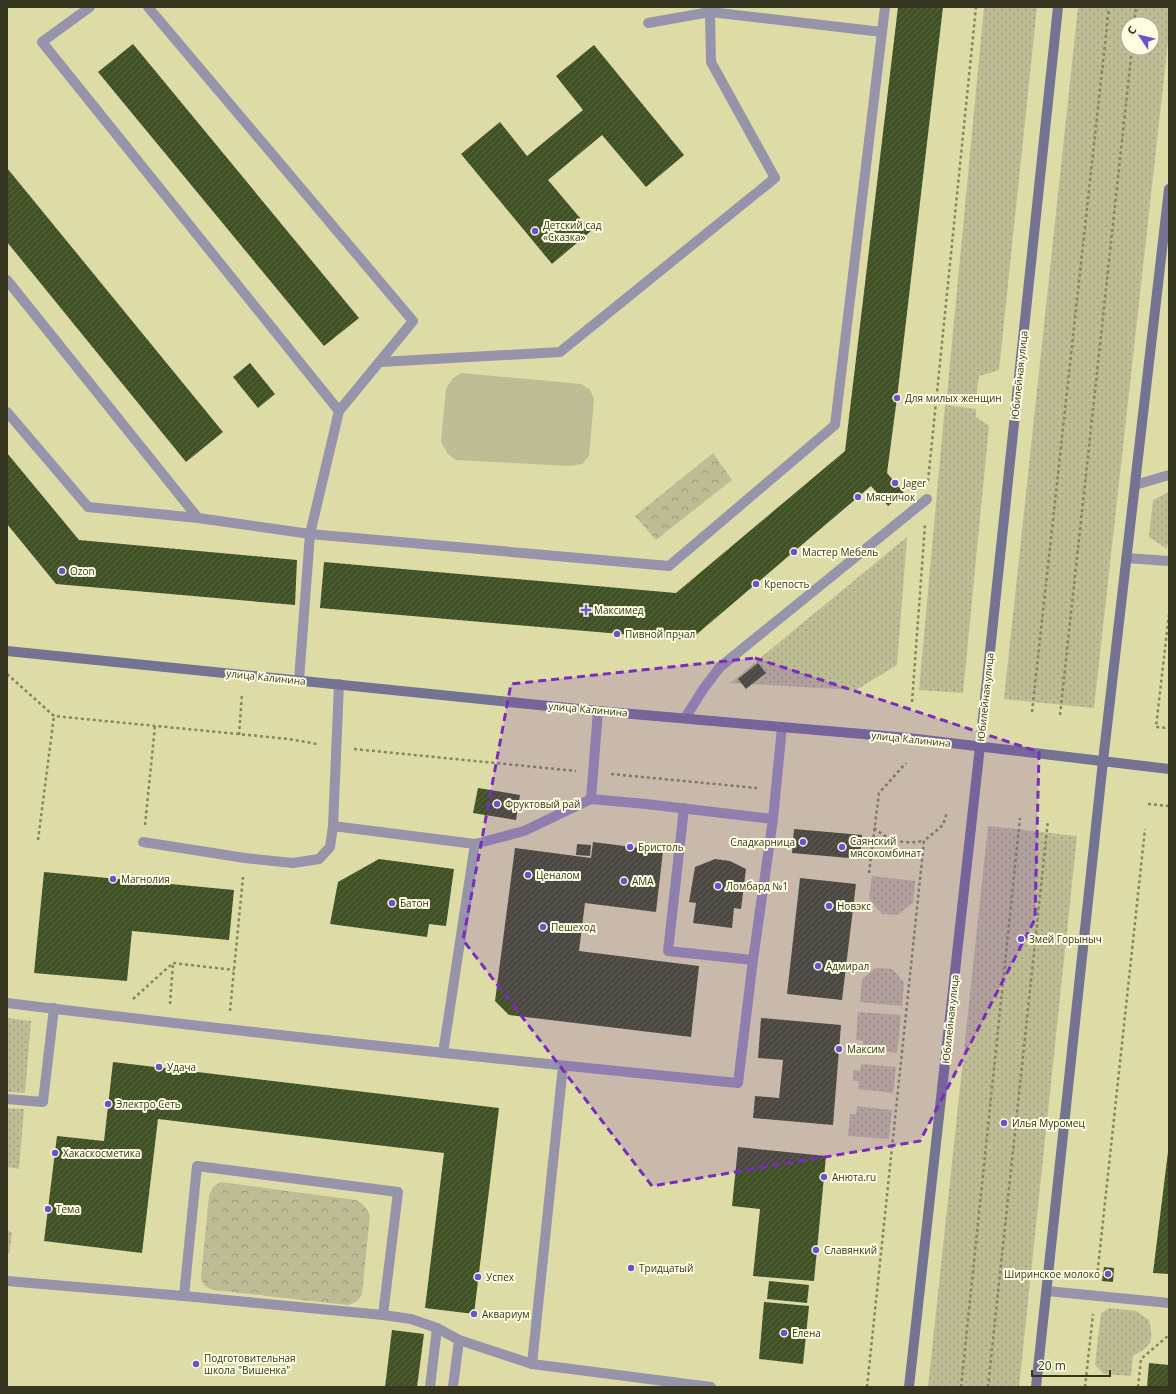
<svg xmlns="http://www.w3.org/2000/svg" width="1176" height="1394" viewBox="0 0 1176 1394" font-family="'Open Sans',sans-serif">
  <defs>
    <pattern id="grass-dots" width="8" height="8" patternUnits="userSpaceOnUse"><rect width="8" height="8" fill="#bdbc94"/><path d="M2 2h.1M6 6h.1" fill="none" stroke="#9a9a78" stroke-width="1.8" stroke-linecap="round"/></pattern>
    <pattern id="park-crowns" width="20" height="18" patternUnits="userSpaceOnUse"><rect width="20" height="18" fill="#bdbc94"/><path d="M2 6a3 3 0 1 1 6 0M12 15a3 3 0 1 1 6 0" fill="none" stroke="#9a9a78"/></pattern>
    <pattern id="building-hatch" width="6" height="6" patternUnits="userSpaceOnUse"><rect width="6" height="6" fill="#405125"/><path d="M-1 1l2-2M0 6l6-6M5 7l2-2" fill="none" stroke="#5a6843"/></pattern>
  </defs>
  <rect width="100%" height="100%" fill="#dddca7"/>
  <g fill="url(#grass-dots)" fill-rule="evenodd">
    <path d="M984 7H1037L999 370 979 376 976 399 947 395Z"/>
    <path d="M1078 7H1169V33L1094 708 1004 699ZM1128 24H1152V48H1128Z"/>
    <path d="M945 405 976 409V417L989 426 963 693 919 690Z"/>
    <path d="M1169 492V534L1167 549 1149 537 1153 500Z"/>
    <path d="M907 537 897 665 856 690 730 683Z"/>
    <path d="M988 826 1077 836 1019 1387H928Z"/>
    <path d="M872 876 915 881 913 903 897 915 882 914 869 899Z"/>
    <path d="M876 968 893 969 904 983 902 1006 860 1002 862 979Z"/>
    <path d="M858 1012 901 1015 897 1053 862 1050 863 1041 856 1040Z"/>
    <path d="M7 1018 31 1021 25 1093 7 1092Z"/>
    <path d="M861 1064 896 1067 893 1093 858 1089 859 1081H853V1070L860 1071Z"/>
    <path d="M857 1106 892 1110 889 1139 848 1136 850 1114H856Z"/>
    <path d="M7 1108 24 1109 19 1169 7 1167Z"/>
    <path d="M7 1230 12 1233 9 1254 7 1253Z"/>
    <path d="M1109 1308 1136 1311 1149 1320C1154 1342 1152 1345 1133 1356L1131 1376 1104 1374 1095 1365 1101 1313Z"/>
  </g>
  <g fill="url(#park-crowns)">
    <path d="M713 453 732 480 656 540 635 516Z"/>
    <path d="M220 1182 356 1200C363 1204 367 1208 370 1216L362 1294C358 1301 355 1303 348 1305L213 1290C207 1288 203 1285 201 1278L209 1196 213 1187Z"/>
  </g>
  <path fill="#bdbc94" d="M461 373 581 384 590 390 594 399 589 456 582 464 570 466 456 460 448 454 441 442 446 389 452 379Z"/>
  <g fill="url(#building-hatch)">
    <path d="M898 7H943L897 398 887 473 904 493 888 506 871 486 690 640 320 608 324 562 676 593 845 451Z"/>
    <path d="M133 44 359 318 324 346 98 72Z"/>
    <path d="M594 45 684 155 646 187 602 135 548 180 591 231 552 264 461 154 500 122 527 156 583 110 556 76Z"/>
    <path d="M7 168 223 432 186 462 7 242Z"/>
    <path d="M250 363 275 394 258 408 233 377Z"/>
    <path d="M7 453 79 540 297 560 295 605 56 584 7 524Z"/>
    <path d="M758 663 766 673 746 689 738 679Z"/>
    <path d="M478 788 520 795 516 820 473 813Z"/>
    <path d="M794 829 862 835 860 859 792 853Z"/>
    <path d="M593 842 663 851 656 912 585 903 579 951 699 966 691 1037 509 1015 495 1001 515 848 591 858Z"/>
    <path d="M577 844 591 845 590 856 576 855Z"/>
    <path d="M379 859 454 869 446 926 429 924 427 937 330 924 338 882Z"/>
    <path d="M715 859 730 861 746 869 741 909 734 908 732 928 693 923 696 903 689 902 695 867Z"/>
    <path d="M44 872 234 890 229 940 132 931 127 981 34 973Z"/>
    <path d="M800 878 856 884 842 1000 787 994Z"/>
    <path d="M761 1018 841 1025 833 1125 753 1118 755 1096 779 1098 783 1060 758 1058Z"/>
    <path d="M113 1062 499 1108 474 1314 425 1308 444 1153 158 1119 142 1253 44 1241 57 1136 104 1141Z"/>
    <path d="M738 1147 826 1156 814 1281 753 1276 760 1209 732 1206Z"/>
    <path d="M1168 1152H1169V1274L1153 1273Z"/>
    <path d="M1104 1267 1114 1268 1113 1282 1102 1281Z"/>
    <path d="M769 1281 809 1285 807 1303 767 1299Z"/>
    <path d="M764 1302 809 1306 803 1364 759 1359Z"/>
    <path d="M392 1330 424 1334 417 1387H385Z"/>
    <path d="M1149 1363 1169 1365V1387H1147Z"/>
  </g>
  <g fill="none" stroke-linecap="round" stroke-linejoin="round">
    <g stroke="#868561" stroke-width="2.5" stroke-dasharray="3 3" stroke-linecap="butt">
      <path d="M1134 24 1136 7"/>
      <path d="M928 481 976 7"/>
      <path d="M1169 614 1156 727 1169 728"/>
      <path d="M7 622H8"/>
      <path d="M7 674 54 716 289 739 317 744"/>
      <path d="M912 702 925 525"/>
      <path d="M1032 712 1109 7"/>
      <path d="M1060 715 1132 48"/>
      <path d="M239 735 242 694"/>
      <path d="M354 749 576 771"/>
      <path d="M611 774 757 788"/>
      <path d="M1148 804 1169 806"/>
      <path d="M145 825 155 726"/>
      <path d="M874 828C891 842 902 844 924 841"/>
      <path d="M38 840 54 716"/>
      <path d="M869 873 879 793 906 763"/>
      <path d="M133 999 173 963 234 970"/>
      <path d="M170 1004 173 963"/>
      <path d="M230 1011 243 877"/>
      <path d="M1097 1277 1145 829"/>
      <path d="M867 1387 924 841 943 825 947 812"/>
      <path d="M961 1387 1020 818"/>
      <path d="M988 1387 1048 820"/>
      <path d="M1085 1387 1093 1314"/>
      <path d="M1138 1387 1141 1359 1169 1335"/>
    </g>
    <g stroke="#9594aa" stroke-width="10">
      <path d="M90 7 42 42 339 411"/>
      <path d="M148 7 413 321 339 411 310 534 299 680"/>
      <path d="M648 23 710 12 882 32"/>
      <path d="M7 280 198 518"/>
      <path d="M380 362 560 352 775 178 711 62 710 12"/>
      <path d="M7 412 88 507 198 518 310 534 669 566 835 425 885 7"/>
      <path d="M1135 485 1169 475"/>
      <path d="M1126 558 1169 561"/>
      <path d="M685 718 704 688 720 667 927 499"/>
      <path d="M591 799 598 711"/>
      <path d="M684 808 668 951 753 960"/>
      <path d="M333 826 339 684"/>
      <path d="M143 842 245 858 293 863 319 859 330 847 333 826 475 844 524 831 591 799 646 804 773 819"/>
      <path d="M7 1003C250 1033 494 1059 738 1083L753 960 773 819 782 727"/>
      <path d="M443 1053 475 844"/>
      <path d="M7 1099 43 1102 54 1008"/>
      <path d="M7 1281 184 1296 383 1315 411 1319 437 1328 459 1340 532 1364 711 1387"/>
      <path d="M1047 1291 1169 1303"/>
      <path d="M184 1296 197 1166 398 1192 383 1315"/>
      <path d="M532 1364 563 1066"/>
      <path d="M430 1387 437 1328"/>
      <path d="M453 1387 459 1340"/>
    </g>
    <g stroke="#747392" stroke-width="10">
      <path d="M7 651 598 711 908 738 1169 769"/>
      <path d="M909 1387 980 746 1058 7"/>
      <path d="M1036 1387 1103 761 1169 189"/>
    </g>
  </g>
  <path fill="#7b2cbf" fill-opacity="0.2" stroke="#7b2cbf" stroke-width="3" stroke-dasharray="8 5" stroke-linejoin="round" d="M755 658 1039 752 1035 919 920 1141 652 1186 463 940 511 684Z"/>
  <g fill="#6853cc" stroke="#fcfce1" stroke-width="1.5">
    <circle cx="535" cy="231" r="4"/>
    <circle cx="897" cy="398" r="4"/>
    <circle cx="895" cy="483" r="4"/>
    <circle cx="858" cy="497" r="4"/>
    <circle cx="794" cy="552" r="4"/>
    <circle cx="62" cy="571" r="4"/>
    <circle cx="756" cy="584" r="4"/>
    <path d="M584 604h4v4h4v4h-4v4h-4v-4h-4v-4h4z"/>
    <circle cx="617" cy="634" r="4"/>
    <circle cx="497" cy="804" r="4"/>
    <circle cx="803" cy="842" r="4"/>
    <circle cx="630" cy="847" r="4"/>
    <circle cx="842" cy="847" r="4"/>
    <circle cx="528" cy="875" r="4"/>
    <circle cx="113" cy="879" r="4"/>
    <circle cx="624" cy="881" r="4"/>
    <circle cx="718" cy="886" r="4"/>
    <circle cx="392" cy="903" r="4"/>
    <circle cx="829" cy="906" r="4"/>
    <circle cx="543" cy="927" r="4"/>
    <circle cx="1021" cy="939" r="4"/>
    <circle cx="818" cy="966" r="4"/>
    <circle cx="839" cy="1049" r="4"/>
    <circle cx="159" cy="1067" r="4"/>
    <circle cx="108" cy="1104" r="4"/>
    <circle cx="1004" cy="1123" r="4"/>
    <circle cx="55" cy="1153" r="4"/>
    <circle cx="824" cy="1177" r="4"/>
    <circle cx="48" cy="1209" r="4"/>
    <circle cx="816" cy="1250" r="4"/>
    <circle cx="631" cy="1268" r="4"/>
    <circle cx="1108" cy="1274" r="4"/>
    <circle cx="478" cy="1277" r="4"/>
    <circle cx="474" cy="1314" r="4"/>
    <circle cx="784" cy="1333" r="4"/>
    <circle cx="196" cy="1364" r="4"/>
  </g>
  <g text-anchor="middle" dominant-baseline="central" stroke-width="4" stroke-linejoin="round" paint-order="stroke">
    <g font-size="10" fill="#363620" stroke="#fcfce1" text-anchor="start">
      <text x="543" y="225">Детский сад<tspan x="543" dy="12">«Сказка»</tspan></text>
      <text x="905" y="398">Для милых женщин</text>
      <text x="903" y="483">Jager</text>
      <text x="866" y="497">Мясничок</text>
      <text x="802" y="552">Мастер Мебель</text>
      <text x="70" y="571">Ozon</text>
      <text x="764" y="584">Крепость</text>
      <text x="594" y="610">Максимед</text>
      <text x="625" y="634">Пивной прчал</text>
      <text x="505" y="804">Фруктовый рай</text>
      <text x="850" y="841">Саянский<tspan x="850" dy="12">мясокомбинат</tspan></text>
      <text x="795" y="842" text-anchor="end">Сладкарница</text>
      <text x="638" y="847">Бристоль</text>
      <text x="536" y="875">Ценалом</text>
      <text x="121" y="879">Магнолия</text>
      <text x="632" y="881">АМА</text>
      <text x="726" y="886">Ломбард №1</text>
      <text x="400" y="903">Батон</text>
      <text x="837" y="906">Новэкс</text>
      <text x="551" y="927">Пешеход</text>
      <text x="1029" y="939">Змей Горыныч</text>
      <text x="826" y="966">Адмирал</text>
      <text x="847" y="1049">Максим</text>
      <text x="167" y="1067">Удача</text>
      <text x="116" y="1104">Электро Сеть</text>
      <text x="1012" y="1123">Илья Муромец</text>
      <text x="63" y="1153">Хакаскосметика</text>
      <text x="832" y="1177">Анюта.ru</text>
      <text x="56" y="1209">Тема</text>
      <text x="824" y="1250">Славянкий</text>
      <text x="639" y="1268">Тридцатый</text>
      <text x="1100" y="1274" text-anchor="end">Ширинское молоко</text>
      <text x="486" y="1277">Успех</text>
      <text x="482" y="1314">Аквариум</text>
      <text x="792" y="1333">Елена</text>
      <text x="204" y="1358">Подготовительная<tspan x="204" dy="12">школа "Вишенка"</tspan></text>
    </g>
    <g font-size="10" fill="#363620" stroke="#fcfce1">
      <text transform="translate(1019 375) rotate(-84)">Юбилейная улица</text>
      <text transform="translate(266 677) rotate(6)">улица Калинина</text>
      <text transform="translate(985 697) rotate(-84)">Юбилейная улица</text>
      <text transform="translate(588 709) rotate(5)">улица Калинина</text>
      <text transform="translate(911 739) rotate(6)">улица Калинина</text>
      <text transform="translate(950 1019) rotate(-84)">Юбилейная улица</text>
    </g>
  </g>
  <rect width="1176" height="1394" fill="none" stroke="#363620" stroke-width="16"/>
  <g transform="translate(1140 36) rotate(305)"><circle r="19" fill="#fcfce1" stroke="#adad94"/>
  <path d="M0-3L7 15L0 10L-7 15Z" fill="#6853cc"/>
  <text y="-6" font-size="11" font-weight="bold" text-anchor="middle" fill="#363620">С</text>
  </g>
  <path d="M1032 1370v6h78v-6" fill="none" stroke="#363620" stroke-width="2"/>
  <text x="1038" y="1370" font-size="12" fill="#363620" stroke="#fcfce1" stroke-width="3" paint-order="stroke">20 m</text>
</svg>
